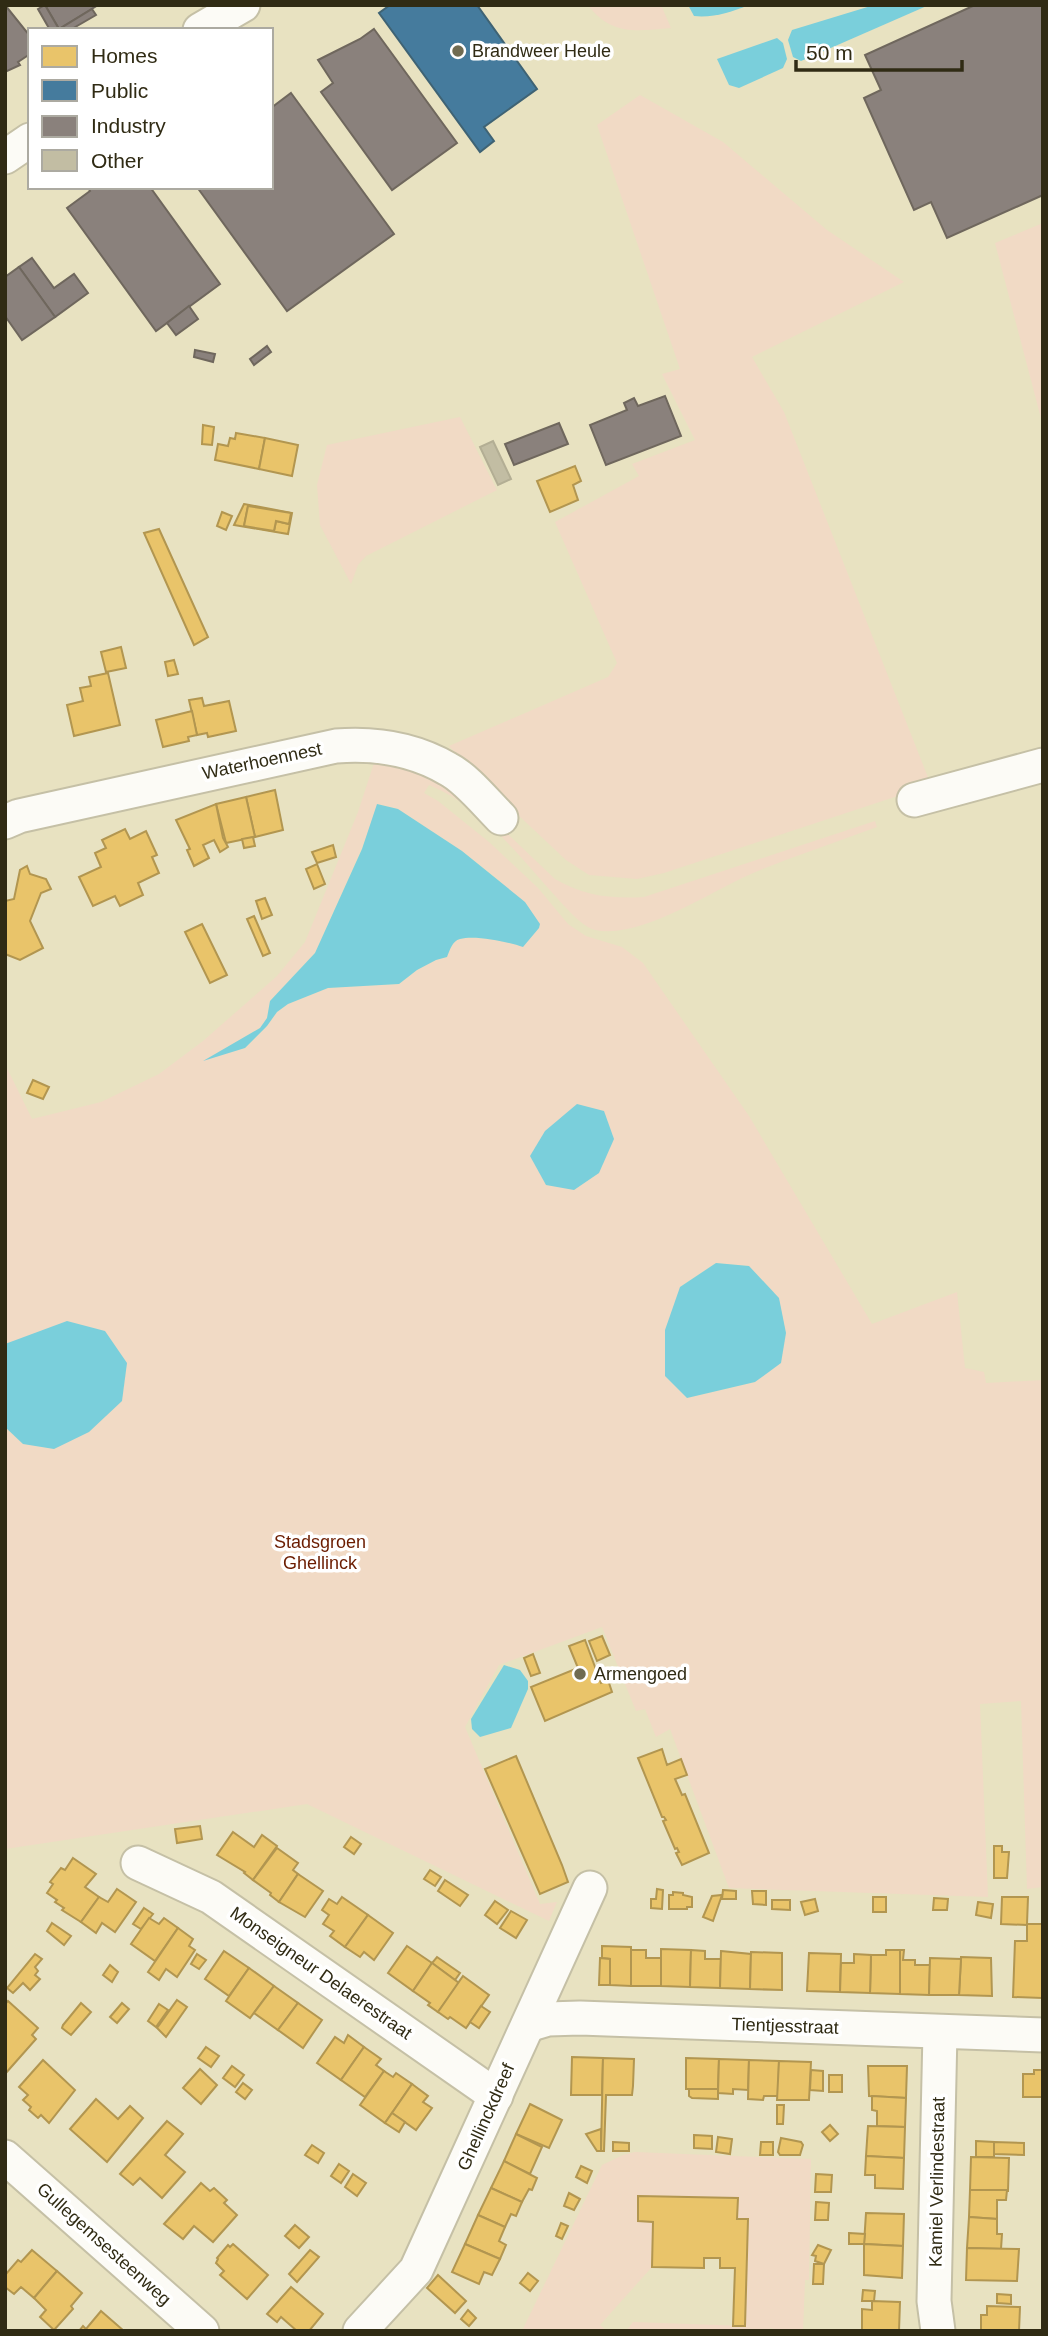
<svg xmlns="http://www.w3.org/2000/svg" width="1048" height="2336" viewBox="0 0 1048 2336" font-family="Arial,sans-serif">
  <rect width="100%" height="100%" fill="#e8e2c1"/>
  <g fill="#f1dac5" fill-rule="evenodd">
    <path d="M588 5H661L671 28C637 31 611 36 588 5Z"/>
    <path d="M640 95 723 142 827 230 904 282 752 357 784 412 931 785 664 873 637 879 589 875 566 860 481 780 449 746 608 677 617 663 555 522 639 476 632 464 695 440 662 374 680 369 597 125Z"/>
    <path d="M1043 223V426L995 243Z"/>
    <path d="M460 417 497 490 366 556 358 565 351 584 320 525 317 485 327 445Z"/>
    <path d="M375 760 412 767 473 801 555 879C584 896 611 899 644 897L875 821 877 827C837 842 797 855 758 871 715 888 642 940 595 930 585 927 577 919 570 912 527 867 488 809 429 785L424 793 438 801 489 842 538 888 568 924 586 936 622 947 643 963 749 1116 872 1324 957 1292 965 1368 984 1372 986 1383 1043 1380V1887L1027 1889 1021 1701 980 1704 988 1897 729 1888 670 1729 656 1737 645 1709 636 1711 602 1627 499 1665 465 1727 540 1904 557 1902 549 1921 307 1804 5 1849V1427L23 1444 6 1342 5 1344V1064L32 1119 101 1102 159 1074 203 1041 277 976 305 942 358 812ZM378 804 398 809 462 851 500 881 523 946C508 942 475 935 460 939 452 941 450 950 447 957L436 960 417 970 399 984 328 988 288 1004 277 1012 267 1026 245 1048 207 1059 260 1028 267 1018 270 1001 315 953 362 848ZM599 1173 575 1189 546 1185ZM716 1263 749 1266 755 1382 687 1398 680 1287Z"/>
    <path d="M635 2152 811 2159 809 2280H805L803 2331H781L770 2328 769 2331H626L633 2322 745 2326 748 2220 737 2219 738 2198 639 2196 638 2221 653 2222 652 2267 600 2325 607 2331H522L602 2165 623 2155Z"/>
  </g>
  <g fill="#7acfdb">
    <path d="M688 5H749C732 12 713 18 694 16Z"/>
    <path d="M874 5H929L801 61 793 57 788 40 792 30Z"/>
    <path d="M777 38 783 43 787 59 783 68 739 88 729 85 717 59Z"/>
    <path d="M377 804 398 809 462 851 525 902 540 924 539 928 523 947C508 942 476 935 460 939 452 941 450 950 447 957L436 960 417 970 399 984 328 988 288 1004 277 1012 267 1026 245 1048 203 1061 260 1028 267 1018 270 1001 315 953 362 849Z"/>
    <path d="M577 1104 604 1111 614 1139 599 1173 574 1190 546 1185 530 1156 545 1131Z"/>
    <path d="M716 1263 749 1266 779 1298 786 1333 781 1363 755 1382 687 1398 665 1376V1330L680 1287Z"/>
    <path d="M67 1321 105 1331 127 1363 122 1401 89 1432 54 1449 23 1444 5 1427V1344Z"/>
    <path d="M504 1665 520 1670 528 1681V1689L511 1728 480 1737 472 1729 471 1719Z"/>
  </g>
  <g fill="#e9c46a" stroke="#b29650" stroke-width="2" fill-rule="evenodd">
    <path d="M203 425 214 427 212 445 202 444Z"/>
    <path d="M236 433 265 438 259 469 215 460 218 444 228 446 230 438 235 439Z"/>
    <path d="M265 438 298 445 292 476 259 469Z"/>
    <path d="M575 466 581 481 573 485 578 500 550 512 537 481Z"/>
    <path d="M244 504 292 513 288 534 234 525ZM248 506 291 513 289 524 276 521 274 531 244 526Z"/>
    <path d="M248 506 291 513 289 524 276 521 274 531 244 526Z"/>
    <path d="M222 512 232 516 226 530 217 526Z"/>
    <path d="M159 529 208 637 194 645 144 533Z"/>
    <path d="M121 647 126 668 106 672 101 652Z"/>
    <path d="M174 660 178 674 168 676 165 662Z"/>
    <path d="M108 673 120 725 74 736 67 705 83 701 80 688 91 686 89 677Z"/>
    <path d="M202 698 204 706 229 701 236 731 208 737 207 733 197 735 189 700Z"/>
    <path d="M192 711 197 735 188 737 189 741 163 747 156 720Z"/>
    <path d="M275 790 283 830 255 837 246 797Z"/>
    <path d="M246 797 255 837 226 843 216 804Z"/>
    <path d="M216 804 223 838 228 847 220 852 214 840 203 845 209 858 194 866 187 850 190 849 176 820Z"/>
    <path d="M125 829 130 839 146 831 157 855 152 857 159 873 138 883 143 895 120 906 115 896 93 906 79 877 101 867 95 853 106 848 102 840Z"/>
    <path d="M253 837 255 846 244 848 242 839Z"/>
    <path d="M333 845 336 857 317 863 312 852Z"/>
    <path d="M317 864 325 884 314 889 306 869Z"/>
    <path d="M27 866 30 874 46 879 51 889 41 893 30 921 43 948 20 960 5 954V901L14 899 20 870Z"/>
    <path d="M265 898 272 915 262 919 256 901Z"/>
    <path d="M254 916 270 953 263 956 247 919Z"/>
    <path d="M202 924 227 975 210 983 185 932Z"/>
    <path d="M33 1080 49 1087 43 1099 27 1093Z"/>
    <path d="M602 1636 610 1655 597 1661 589 1641Z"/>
    <path d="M585 1640 601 1683 608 1680 612 1692 545 1721 531 1687 578 1668 569 1646Z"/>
    <path d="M533 1654 540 1673 531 1676 524 1658Z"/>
    <path d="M662 1749 667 1765 681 1759 687 1775 675 1779 682 1795 685 1794 709 1853 682 1865 676 1853 679 1852 677 1848 675 1849 663 1821 666 1820 664 1817H662L638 1758Z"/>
    <path d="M516 1756 562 1865 568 1882 540 1894 485 1769Z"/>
    <path d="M200 1826 202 1839 177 1843 175 1829Z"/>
    <path d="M233 1832 254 1847 262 1835 277 1846 253 1880 244 1873 245 1872 217 1855Z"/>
    <path d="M351 1837 361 1844 354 1854 344 1847Z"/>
    <path d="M994 1846H1002V1852H1009L1007 1878H994Z"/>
    <path d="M277 1848 298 1863 293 1870 298 1874 279 1902 270 1895 271 1893 253 1880Z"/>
    <path d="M73 1858 96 1874 85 1887 99 1897 81 1922 62 1910 64 1908 55 1902 57 1900 47 1893 53 1884 50 1882 61 1868 65 1870Z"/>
    <path d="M430 1870 441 1877 435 1886 424 1879Z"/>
    <path d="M298 1874 323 1891 305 1917 279 1902Z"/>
    <path d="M445 1880 468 1895 460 1906 438 1891Z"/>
    <path d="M117 1889 136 1902 115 1932 102 1923 96 1933 81 1922 99 1897 108 1902Z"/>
    <path d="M657 1889 663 1890 662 1909 651 1908V1899H656Z"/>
    <path d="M723 1890 736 1891V1899H722Z"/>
    <path d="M752 1891H766V1905L753 1904Z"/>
    <path d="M673 1892 683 1893V1895L692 1897V1907H687V1909H669V1895H673Z"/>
    <path d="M722 1895 713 1921 703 1917 712 1896Z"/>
    <path d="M342 1897 368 1915 345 1947 330 1936 334 1931 323 1924 329 1915 322 1910 329 1899 337 1904Z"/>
    <rect x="873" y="1897" width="13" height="15"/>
    <path d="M1002 1897H1028L1027 1924H1042V1998L1013 1997 1015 1941H1027V1925L1001 1924Z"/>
    <path d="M934 1898 948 1899 947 1910H933Z"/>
    <path d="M815 1899 818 1911 805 1915 801 1902Z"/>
    <path d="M772 1900H790V1910L772 1909Z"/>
    <path d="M495 1901 508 1910 497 1924 485 1915Z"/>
    <path d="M978 1902 993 1904 991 1918 976 1915Z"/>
    <path d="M144 1908 153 1914 141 1929 133 1924Z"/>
    <path d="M511 1911 527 1920 516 1938 500 1928Z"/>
    <path d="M368 1915 393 1933 374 1960 364 1952 360 1957 345 1947Z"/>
    <path d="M149 1918 159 1924 164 1918 178 1928 155 1961 131 1944Z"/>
    <path d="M52 1923 71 1936 64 1945 47 1931Z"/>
    <path d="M178 1928 193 1939 189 1946 195 1950 177 1977 166 1969 159 1980 148 1972Z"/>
    <path d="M407 1946 432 1963 413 1991 388 1973Z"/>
    <path d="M602 1946 631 1947V1986L610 1985V1959L602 1958Z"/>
    <path d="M661 1949 691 1950 690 1987 661 1986Z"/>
    <path d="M631 1950H646V1958H661V1986H631Z"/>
    <path d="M691 1950 705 1951V1959H721L720 1988 690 1987Z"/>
    <path d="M886 1950H900V1994L870 1993 871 1955H886Z"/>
    <path d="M900 1950H904L903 1960H915V1965H930L929 1995 900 1994Z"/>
    <path d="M224 1951 249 1968 229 1996 205 1979Z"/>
    <path d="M721 1951 751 1954 750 1989 720 1988Z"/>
    <path d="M751 1952 782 1953V1990L750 1989Z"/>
    <path d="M809 1953 841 1954 840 1992 807 1991Z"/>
    <path d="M35 1954 42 1959 35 1967 38 1971 35 1975 40 1979 30 1990 23 1983 13 1993 7 1988Z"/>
    <path d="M197 1954 206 1960 199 1969 191 1964Z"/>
    <path d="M854 1954 871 1955 870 1993 840 1992 841 1963H854Z"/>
    <path d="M437 1957 460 1973 455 1980 432 1963Z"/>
    <path d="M961 1957 991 1958 992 1996 959 1995Z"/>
    <path d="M600 1958 610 1959V1985H599Z"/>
    <path d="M930 1958 961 1959 959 1995H929Z"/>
    <path d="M432 1963 459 1983 438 2012 428 2005 430 2003 413 1991Z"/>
    <path d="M110 1965 118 1972 112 1982 103 1975Z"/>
    <path d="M249 1968 274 1986 250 2018 226 2001Z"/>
    <path d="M463 1976 489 1995 466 2028 450 2017 448 2019 438 2012Z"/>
    <path d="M274 1986 298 2003 278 2030 254 2013Z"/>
    <path d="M177 2000 187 2007 166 2037 157 2028Z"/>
    <path d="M8 2001 38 2028 32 2035 36 2039 5 2074V2004Z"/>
    <path d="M81 2003 91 2012 71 2035 62 2028 63 2025Z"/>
    <path d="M122 2003 129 2009 117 2023 110 2017Z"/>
    <path d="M298 2003 322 2020 303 2048 278 2030Z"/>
    <path d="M159 2004 168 2010 156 2027 148 2021Z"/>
    <path d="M481 2006 490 2012 479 2028 470 2022Z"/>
    <path d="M348 2035 364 2047 341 2080 317 2063 335 2037 344 2043Z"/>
    <path d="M206 2047 219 2056 211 2067 198 2058Z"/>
    <path d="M364 2047 381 2059 376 2065 384 2071 365 2097 341 2080Z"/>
    <path d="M572 2057 603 2058 602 2095H571Z"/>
    <path d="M603 2058 634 2059 633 2086 632 2095H606L604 2151H601Z"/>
    <path d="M686 2058 719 2059 718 2089H686Z"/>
    <path d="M719 2059 749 2060 748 2090 733 2089V2094L718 2093Z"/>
    <path d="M43 2060 75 2090 49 2123 41 2115 38 2118 29 2110 31 2107 23 2100 28 2095 19 2087Z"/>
    <path d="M749 2060 779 2061 778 2096H764L763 2100 748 2099Z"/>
    <path d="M779 2061 811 2062 809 2100H777Z"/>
    <path d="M232 2066 244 2075 235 2087 223 2078Z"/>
    <path d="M868 2066H907L906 2098 869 2096Z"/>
    <path d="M200 2069 217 2085 201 2104 183 2088Z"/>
    <path d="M811 2070 823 2071V2091L810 2090Z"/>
    <path d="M1034 2070H1043V2097H1023V2074H1034Z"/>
    <path d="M384 2071 393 2077 396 2073 412 2084 385 2123 360 2105Z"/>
    <rect x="829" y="2075" width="13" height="17"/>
    <path d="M243 2083 252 2090 245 2099 236 2092Z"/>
    <path d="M412 2084 428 2096 423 2102 432 2108 416 2130 392 2113Z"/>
    <path d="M689 2089H718V2099L692 2098 689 2096Z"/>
    <path d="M872 2096 906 2098 905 2127 877 2126V2111L872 2110Z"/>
    <path d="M96 2099 118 2119 130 2106 143 2118 107 2162 70 2129Z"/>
    <path d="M530 2104 562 2120 549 2148 516 2134Z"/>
    <path d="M777 2105H784L783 2124H777Z"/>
    <path d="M392 2113 405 2122 399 2132 385 2123Z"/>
    <path d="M167 2121 183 2134 165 2155 185 2172 162 2198 140 2178 133 2185 120 2174Z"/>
    <path d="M830 2125 838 2134 830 2141 822 2132Z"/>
    <path d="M868 2126 905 2127 904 2158 866 2156Z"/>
    <path d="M601 2129V2151H597L586 2134Z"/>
    <path d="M516 2134 542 2147 530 2174 504 2161Z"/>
    <path d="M694 2135 712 2136V2149L694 2148Z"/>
    <path d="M718 2137 732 2139 730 2154 716 2152Z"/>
    <path d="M781 2138 801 2142 803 2145 800 2155H780L778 2152Z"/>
    <path d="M976 2141 994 2142V2157H976Z"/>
    <path d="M613 2142 629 2143V2151H613Z"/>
    <path d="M761 2142H773V2155H760Z"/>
    <path d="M994 2142 1024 2143V2155L994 2154Z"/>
    <path d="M312 2145 324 2153 318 2163 305 2155Z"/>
    <path d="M866 2156 904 2158 903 2189 875 2188V2175H865Z"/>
    <path d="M971 2157 1009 2158 1008 2191 970 2190Z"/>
    <path d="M504 2161 537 2178 532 2190 529 2189 522 2202 491 2188Z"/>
    <path d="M339 2164 349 2171 341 2183 331 2176Z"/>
    <path d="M581 2166 592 2171 587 2183 576 2177Z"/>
    <path d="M353 2174 366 2183 357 2196 345 2187Z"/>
    <path d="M816 2174 832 2175 831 2192H815Z"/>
    <path d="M201 2183 210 2191 214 2188 227 2200 224 2203 237 2215 213 2242 194 2226 183 2239 164 2224Z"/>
    <path d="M491 2188 522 2202 516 2216 511 2214 505 2227 478 2215Z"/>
    <path d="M970 2190H1007L1006 2200H997V2219L969 2217Z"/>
    <path d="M569 2193 580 2199 574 2210 564 2206Z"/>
    <path d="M638 2196 738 2198 737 2219H748L745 2326H733L735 2268H720V2258H704V2268L652 2267 653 2222 638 2221Z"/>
    <path d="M816 2202 829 2203 828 2220H815Z"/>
    <path d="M866 2213 904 2214 903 2246 864 2244Z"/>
    <path d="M478 2215 505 2227 499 2241 506 2245 500 2259 465 2244Z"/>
    <path d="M969 2217 997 2219V2234H1002L1001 2249 967 2248Z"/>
    <path d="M561 2223 568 2226 562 2239 556 2236Z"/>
    <path d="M295 2225 309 2237 299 2248 285 2236Z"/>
    <path d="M849 2233 865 2234 864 2244H849Z"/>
    <path d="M233 2244 268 2275 247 2299 220 2275 224 2271 216 2263 218 2259 217 2258 228 2245 230 2247Z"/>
    <path d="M465 2244 500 2259 492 2275 484 2272 479 2284 452 2272Z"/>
    <path d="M864 2244 903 2246 902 2278 864 2275Z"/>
    <path d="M818 2245 831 2250 824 2264 815 2261 816 2256 812 2255Z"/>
    <path d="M967 2248 1019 2249 1017 2281 966 2280Z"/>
    <path d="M32 2250 57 2271 34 2298 21 2287 14 2294 5 2287V2275L18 2260 21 2262Z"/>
    <path d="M310 2250 319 2257 297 2282 289 2274Z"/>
    <path d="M814 2264H824L823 2284H813Z"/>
    <path d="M57 2271 82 2293 71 2306 73 2309 54 2330 40 2317 46 2310 34 2298Z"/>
    <path d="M528 2273 538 2281 530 2291 520 2283Z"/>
    <path d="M438 2275 466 2301 455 2313 427 2288Z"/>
    <path d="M291 2287 323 2314 309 2331H297L281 2317 277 2322 267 2314Z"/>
    <path d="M863 2290 875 2291 874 2301H862Z"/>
    <path d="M997 2294 1011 2295V2304L997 2303Z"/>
    <path d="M872 2301 900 2302 899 2331H862V2309L872 2310Z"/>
    <path d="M987 2306 1020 2307 1019 2331H981V2315H987Z"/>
    <path d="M468 2310 476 2318 469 2326 461 2319Z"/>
    <path d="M101 2311 124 2331H79L83 2326 86 2329Z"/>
  </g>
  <path fill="#457b9d" stroke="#3f6374" stroke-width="2" d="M390 5H477L537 89 484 127 494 141 480 152 379 13Z"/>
  <g fill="#8a817c" stroke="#6f675d" stroke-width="2">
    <path d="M5 5 30 36V54L18 62 20 65 5 72Z"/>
    <path d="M45 5H98L59 29Z"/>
    <path d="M45 5 59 29 92 9 96 15 70 30H50L38 9Z"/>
    <path d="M975 5H1043V195L947 238 931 202 914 210 864 98 881 90 865 55Z"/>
    <path d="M374 29 457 143 392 190 321 92 333 83 318 60 360 39Z"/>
    <path d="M291 93 394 234 287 311 197 187H271V108Z"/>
    <path d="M88 187H150L220 284 156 331 67 208 90 191Z"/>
    <path d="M32 258 54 288 74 274 88 293 55 317 19 267Z"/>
    <path d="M19 267 55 317 22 340 5 316V277Z"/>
    <path d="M189 306 198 319 176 335 167 323Z"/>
    <path d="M267 346 271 352 254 365 250 359Z"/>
    <path d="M195 350 215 354 213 362 194 357Z"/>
    <path d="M665 396 681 436 606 465 590 425 627 410 624 403 634 398 638 406Z"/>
    <path d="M559 423 568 444 514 465 505 444Z"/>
  </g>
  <path fill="#c2bda3" stroke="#b3ae94" stroke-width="2" d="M493 441 511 479 498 485 480 447Z"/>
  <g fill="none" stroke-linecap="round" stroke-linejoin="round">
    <defs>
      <g id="minor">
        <path d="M200 30 243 5"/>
        <path d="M5 157 30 140"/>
        <path d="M914 800 1043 765"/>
        <path d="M5 822 19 816 336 746C374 743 414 749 448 769 466 778 486 803 501 818"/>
        <path d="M138 1863 211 1897 496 2096"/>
        <path d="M528 2025 548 2019 580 2018 1043 2035"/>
        <path d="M5 2157 202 2331"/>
        <path d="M360 2331 416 2270 590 1888"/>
        <path d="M938 2331 934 2301 940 2032"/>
      </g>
    </defs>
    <use href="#minor" stroke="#c5c0a6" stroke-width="37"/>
    <use href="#minor" stroke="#fcfbf6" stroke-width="33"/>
  </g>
  <g fill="#706b51" stroke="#fff" stroke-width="2.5">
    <circle cx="458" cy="51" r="7"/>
    <circle cx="580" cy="1674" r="7"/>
  </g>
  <g text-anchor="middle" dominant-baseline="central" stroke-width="7" stroke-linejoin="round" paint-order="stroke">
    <g font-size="18" fill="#302b14" stroke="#fff" text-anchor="start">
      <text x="472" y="51">Brandweer Heule</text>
      <text x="594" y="1674">Armengoed</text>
    </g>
    <g font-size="18" fill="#302b14" stroke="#fff">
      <text transform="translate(262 761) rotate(-12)">Waterhoennest</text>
      <text transform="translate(321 1973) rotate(35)">Monseigneur Delaerestraat</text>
      <text transform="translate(785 2026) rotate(2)">Tientjesstraat</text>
      <text transform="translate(486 2117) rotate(-66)">Ghellinckdreef</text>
      <text transform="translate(937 2182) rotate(-89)">Kamiel Verlindestraat</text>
      <text transform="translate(104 2244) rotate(42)">Gullegemsesteenweg</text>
    </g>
    <g font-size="18" fill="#6b1c00" stroke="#fff">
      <text x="320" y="1542">Stadsgroen<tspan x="320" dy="21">Ghellinck</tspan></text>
    </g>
  </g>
  <rect width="1048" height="2336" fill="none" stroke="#302b14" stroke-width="14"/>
  <rect x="28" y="28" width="245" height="161" fill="#ffffff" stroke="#acaaa1" stroke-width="2"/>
  <rect x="42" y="46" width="35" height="21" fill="#e9c46a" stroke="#acaaa1" stroke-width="2"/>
  <text x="91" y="63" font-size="21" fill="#302b14">Homes</text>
  <rect x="42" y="80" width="35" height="21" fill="#457b9d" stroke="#acaaa1" stroke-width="2"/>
  <text x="91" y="98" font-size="21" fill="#302b14">Public</text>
  <rect x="42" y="116" width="35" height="21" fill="#8a817c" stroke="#acaaa1" stroke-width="2"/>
  <text x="91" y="133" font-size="21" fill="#302b14">Industry</text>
  <rect x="42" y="150" width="35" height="21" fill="#c2bda3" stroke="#acaaa1" stroke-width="2"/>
  <text x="91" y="168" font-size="21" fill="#302b14">Other</text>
  <path d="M796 60v10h166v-10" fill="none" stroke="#302b14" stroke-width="3.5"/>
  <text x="806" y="60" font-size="21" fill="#302b14" stroke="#ffffff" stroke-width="5" paint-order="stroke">50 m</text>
</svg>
